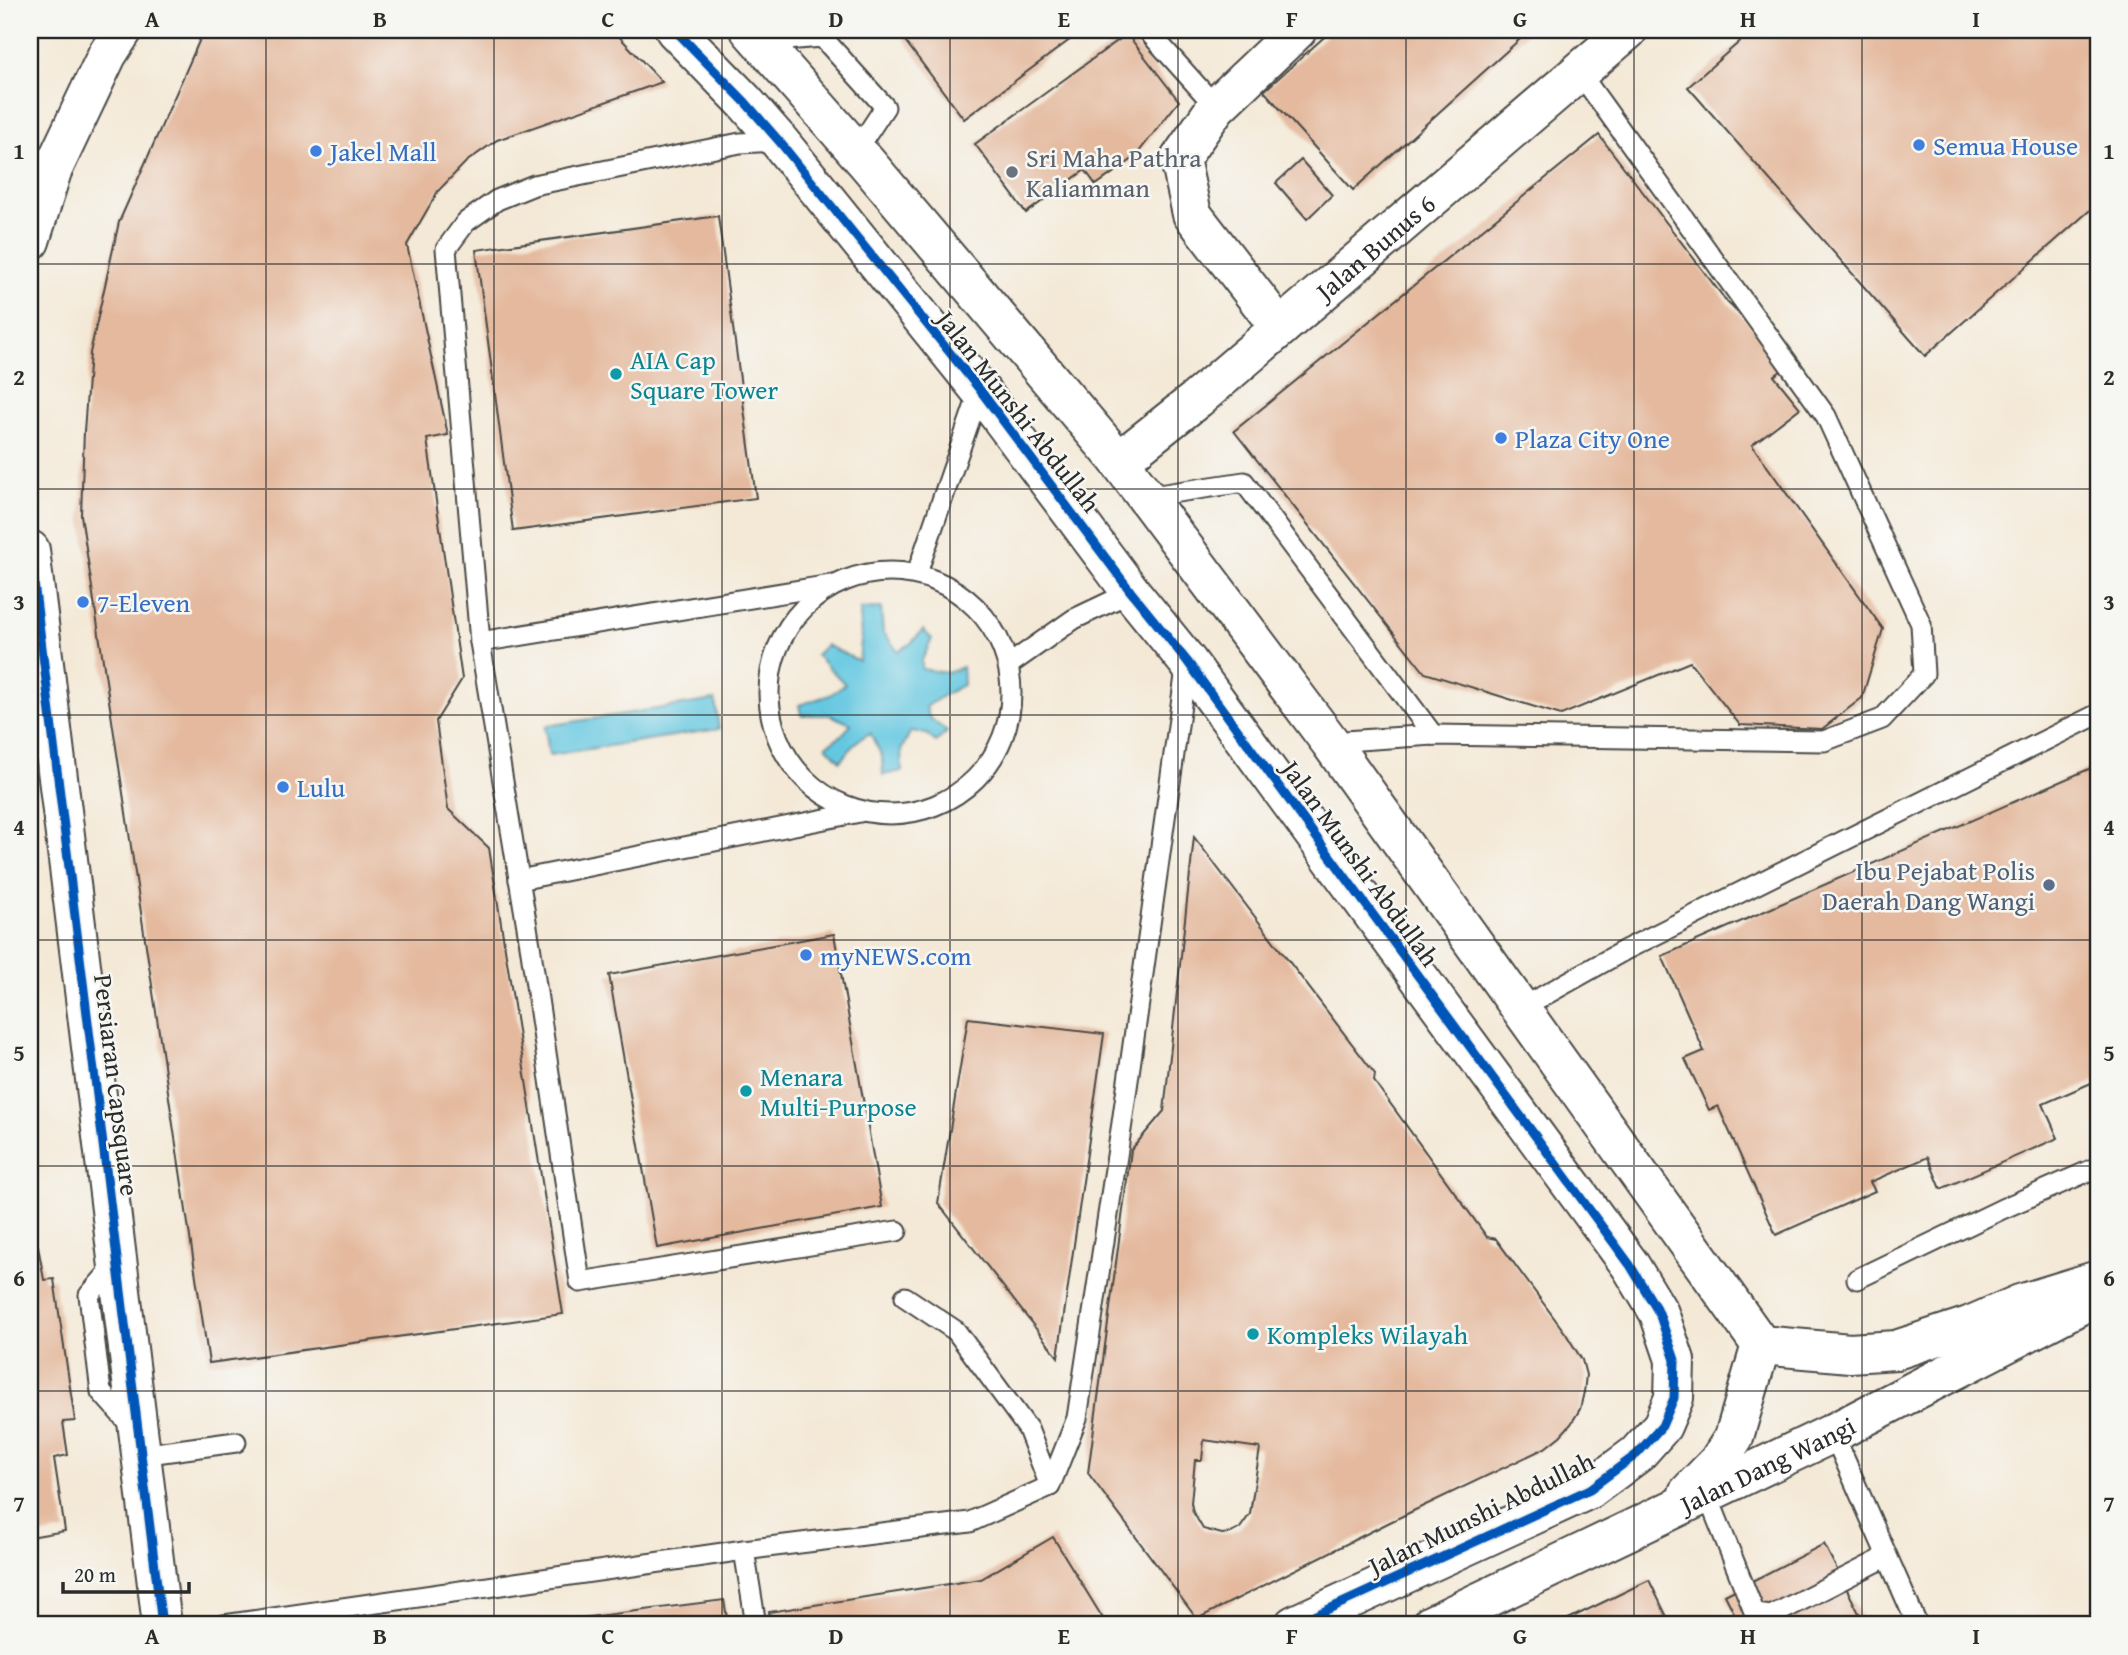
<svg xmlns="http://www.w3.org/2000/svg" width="2128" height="1655" viewBox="0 0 2128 1655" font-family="'Gentium Book Plus',serif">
  <rect width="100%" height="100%" fill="#f6f6f2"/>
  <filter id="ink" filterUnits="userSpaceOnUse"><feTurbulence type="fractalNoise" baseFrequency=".0143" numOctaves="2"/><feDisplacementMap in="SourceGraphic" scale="14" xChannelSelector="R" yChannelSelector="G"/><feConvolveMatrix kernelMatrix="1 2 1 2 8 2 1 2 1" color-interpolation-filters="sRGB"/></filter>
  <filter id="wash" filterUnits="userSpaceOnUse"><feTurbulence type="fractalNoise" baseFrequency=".00686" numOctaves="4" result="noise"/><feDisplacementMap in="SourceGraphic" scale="28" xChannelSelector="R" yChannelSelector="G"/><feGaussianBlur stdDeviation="1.57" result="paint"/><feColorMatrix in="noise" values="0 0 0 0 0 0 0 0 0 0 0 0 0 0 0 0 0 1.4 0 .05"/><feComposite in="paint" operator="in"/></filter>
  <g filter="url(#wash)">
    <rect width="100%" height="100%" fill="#f4e9d7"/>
    <g fill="#63c7e1" stroke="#477986" stroke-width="2">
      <path d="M881 608 883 632 898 651 910 644 923 630 932 639 922 660V669L948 673 962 667 963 685 944 695 926 707 929 717 947 732 936 742 926 734 911 731 901 750 902 771 883 775 882 756 870 733 857 741 840 761 826 746 843 734 851 724 830 715H801L799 705 830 695 845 684 816 655 826 645 859 661 861 641 860 609Z"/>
      <path d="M715 700 719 729 549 755 545 726Z"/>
    </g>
    <g id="blocks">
      <g fill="#e4b99e" fill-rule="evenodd">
        <path d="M204 30H613L662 82 497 140 466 162 438 191 407 245 448 435 427 439 462 679 436 721 448 809 489 848 563 1314 209 1363 81 515 84 431 90 353 119 222Z"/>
        <path d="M897 30H1083L964 119Z"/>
        <path d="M1332 30H1530L1353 190 1264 91Z"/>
        <path d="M1753 30H2098V203L1925 356 1688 87Z"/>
        <path d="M1127 34 1179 101 1134 158 1096 185 1085 170 1026 213 975 144Z"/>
        <path d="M1599 135 1728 303 1743 317 1765 342 1781 371 1774 376 1800 408 1752 445 1883 629 1862 698 1822 729 1740 725 1690 662 1561 715 1425 673 1234 431Z"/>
        <path d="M1301 160 1332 195 1307 219 1276 183Z"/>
        <path d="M718 216 756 498 513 531 476 250Z"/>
        <path d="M2098 765V1080L2043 1104 2058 1138 1941 1189 1928 1157 1870 1182 1875 1191 1776 1235 1718 1106 1709 1110 1685 1059 1704 1051 1662 956Z"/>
        <path d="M1194 837 1375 1074 1374 1081 1487 1237 1496 1239 1566 1334 1582 1360 1586 1375 1584 1392 1580 1409 1571 1424 1560 1436 1545 1448 1390 1522 1197 1619 1088 1473 1131 1150 1164 1111ZM1204 1440 1260 1448 1250 1514 1240 1528 1231 1533 1222 1534 1203 1529 1193 1512 1191 1503 1195 1460H1202Z"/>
        <path d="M834 934 882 1207 657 1248 609 975Z"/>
        <path d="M968 1018 1104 1034 1058 1357 938 1203Z"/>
        <path d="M38 1246 44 1280 54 1279 75 1421 63 1422 68 1455 54 1458 65 1531 30 1537V1248Z"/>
        <path d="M1053 1537 1107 1625H772L769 1612 981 1579Z"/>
        <path d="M1824 1544 1865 1625H1740L1725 1595Z"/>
        <path d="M1649 1580 1671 1625H1556L1614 1597Z"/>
        <path d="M724 1600 728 1625H535L534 1624Z"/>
      </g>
    </g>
  </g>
  <g filter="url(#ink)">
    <use href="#blocks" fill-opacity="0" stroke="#494845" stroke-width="2"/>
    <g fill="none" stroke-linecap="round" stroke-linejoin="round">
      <defs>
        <g id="service">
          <path d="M1147 30 1216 107"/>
          <path d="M761 42 822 37 885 107 856 151"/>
          <path d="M779 141 740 143 534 185 497 200 466 222 446 249 480 642 530 945 580 1282 897 1231"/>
          <path d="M1145 497 1244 482 1433 735"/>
          <circle cx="890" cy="693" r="121"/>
          <path d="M917 573 980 390"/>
          <path d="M480 642 831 585"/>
          <path d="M1010 664 1074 619 1131 592"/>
          <path d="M1330 742 1433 735 1824 741 1882 719 1924 674 1921 624 1826 416 1579 72"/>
          <path d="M519 880 860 812"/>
          <path d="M1520 1009 1625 950 2098 714"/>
          <path d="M117 1263 89 1295 101 1392 132 1427"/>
          <path d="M1857 1279 2002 1209 2098 1167"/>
          <path d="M905 1297 956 1331 1028 1429 1050 1486"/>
          <path d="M1833 1433 1917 1624"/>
          <path d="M141 1455 236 1442"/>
          <path d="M1707 1494 1755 1614 1771 1616 1886 1557"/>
          <path d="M744 1550 756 1625"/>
          <path d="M224 1625 744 1550 970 1522 1050 1486 1077 1418 1122 1123 1187 662"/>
        </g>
        <g id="minor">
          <path d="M30 241 52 171 107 55 123 30"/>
          <path d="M1280 328 1192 214 1180 159 1216 107 1297 30"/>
          <path id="s1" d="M1119 461 1197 399 1628 30"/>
          <path d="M30 550 162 1625"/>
        </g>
        <g id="tertiary">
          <path d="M675 30 745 102 779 141 980 390 1131 592 1187 661 1630 1265 1659 1313 1675 1360 1674 1398 1662 1426 1637 1454 1590 1489 1294 1625"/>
          <path d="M750 30 866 162 1119 461 1330 742 1761 1345 1850 1353 1896 1350 1969 1326 2020 1304 2098 1280"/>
          <path d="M1688 1493 1718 1462 1734 1437 1761 1345"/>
          <path id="s2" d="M1431 1625 1833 1433 2084 1303"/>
        </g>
      </defs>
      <use href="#service" stroke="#494845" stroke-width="23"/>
      <use href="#minor" stroke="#494845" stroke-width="42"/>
      <use href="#tertiary" stroke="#494845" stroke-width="42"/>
      <use href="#service" stroke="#fff" stroke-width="19"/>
      <use href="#minor" stroke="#fff" stroke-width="38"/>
      <use href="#tertiary" stroke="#fff" stroke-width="38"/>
      <defs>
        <g id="cycleway">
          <path d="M675 30 745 102 779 141 980 390 1131 592 1187 661 1630 1265 1659 1313 1675 1360 1674 1398 1662 1426 1637 1454 1590 1489 1294 1625"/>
          <path d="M30 550 162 1625"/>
        </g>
      </defs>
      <use href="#cycleway" stroke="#f6f6f2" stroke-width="13"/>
      <use href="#cycleway" stroke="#0057b8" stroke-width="9"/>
    </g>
  </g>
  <path fill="none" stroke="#2b2b2b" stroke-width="2" stroke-opacity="0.55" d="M266 30V1625M494 30V1625M722 30V1625M950 30V1625M1178 30V1625M1406 30V1625M1634 30V1625M1862 30V1625M30 264H2098M30 489H2098M30 715H2098M30 940H2098M30 1166H2098M30 1391H2098"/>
  <g fill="#3f7fe0" stroke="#f6f6f2" stroke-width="2.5">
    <circle cx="1919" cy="145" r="7"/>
    <circle cx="316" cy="151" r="7"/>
    <circle cx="1501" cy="438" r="7"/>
    <circle cx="83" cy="602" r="7"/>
    <circle cx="283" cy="787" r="7"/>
    <circle cx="806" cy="955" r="7"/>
  </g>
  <circle fill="#6b7280" stroke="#f6f6f2" stroke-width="2.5" cx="1012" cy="172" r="7"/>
  <g fill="#0f9aa8" stroke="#f6f6f2" stroke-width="2.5">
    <circle cx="616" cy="374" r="7"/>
    <circle cx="746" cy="1091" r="7"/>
    <circle cx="1253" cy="1334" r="7"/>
  </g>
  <circle fill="#5c6f8a" stroke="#f6f6f2" stroke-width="2.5" cx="2049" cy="885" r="7"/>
  <g text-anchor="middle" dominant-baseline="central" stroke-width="5" stroke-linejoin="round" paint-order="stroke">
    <g font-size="26" fill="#366cbe" stroke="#f6f6f2" text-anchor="start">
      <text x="1933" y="145">Semua House</text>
      <text x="330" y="151">Jakel Mall</text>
      <text x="1515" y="438">Plaza City One</text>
      <text x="97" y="602">7-Eleven</text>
      <text x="297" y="787">Lulu</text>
      <text x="820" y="955">myNEWS.com</text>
    </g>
    <g font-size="26" fill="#5b616d" stroke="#f6f6f2" text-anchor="start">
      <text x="1026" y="157">Sri Maha Pathra<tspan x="1026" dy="30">Kaliamman</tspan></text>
    </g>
    <g font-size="26" fill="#2b2b2b" stroke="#f6f6f2">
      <text stroke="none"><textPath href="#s1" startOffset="334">Jalan Bunus 6</textPath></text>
      <text transform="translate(1019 411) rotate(52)">Jalan Munshi Abdullah</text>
      <text transform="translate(1361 863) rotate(54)">Jalan Munshi Abdullah</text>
      <text transform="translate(117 1085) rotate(83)">Persiaran Capsquare</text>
      <text stroke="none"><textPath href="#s2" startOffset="373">Jalan Dang Wangi</textPath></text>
      <text transform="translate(1481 1513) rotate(-26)">Jalan Munshi Abdullah</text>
    </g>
    <g font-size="26" fill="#0d838f" stroke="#f6f6f2" text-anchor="start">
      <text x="630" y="359">AIA Cap<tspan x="630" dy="30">Square Tower</tspan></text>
      <text x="760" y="1076">Menara<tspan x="760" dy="30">Multi-Purpose</tspan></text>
      <text x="1267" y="1334">Kompleks Wilayah</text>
    </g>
    <g font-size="26" fill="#4e5e75" stroke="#f6f6f2" text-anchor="end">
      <text x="2035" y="870">Ibu Pejabat Polis<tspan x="2035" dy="30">Daerah Dang Wangi</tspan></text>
    </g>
  </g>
  <rect width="2128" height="1655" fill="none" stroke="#f6f6f2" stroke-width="77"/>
  <path d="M63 1582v10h126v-10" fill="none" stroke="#2b2b2b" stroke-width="3.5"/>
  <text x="74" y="1582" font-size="21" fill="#2b2b2b" stroke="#f6f6f2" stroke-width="5" paint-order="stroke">20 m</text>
  <rect x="38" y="38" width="2052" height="1578" fill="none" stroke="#2b2b2b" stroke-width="2.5"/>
  <g font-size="23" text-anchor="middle" font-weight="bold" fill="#2b2b2b">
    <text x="152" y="27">A</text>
    <text x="380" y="27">B</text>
    <text x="608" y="27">C</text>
    <text x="836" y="27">D</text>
    <text x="1064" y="27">E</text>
    <text x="1292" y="27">F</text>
    <text x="1520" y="27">G</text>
    <text x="1748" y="27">H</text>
    <text x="1976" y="27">I</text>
    <text x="19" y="159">1</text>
    <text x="2109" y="159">1</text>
    <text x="19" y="385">2</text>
    <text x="2109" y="385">2</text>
    <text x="19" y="610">3</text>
    <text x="2109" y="610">3</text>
    <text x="19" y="835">4</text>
    <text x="2109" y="835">4</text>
    <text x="19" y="1061">5</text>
    <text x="2109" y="1061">5</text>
    <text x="19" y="1286">6</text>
    <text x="2109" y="1286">6</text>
    <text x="19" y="1512">7</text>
    <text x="2109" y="1512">7</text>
    <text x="152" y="1644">A</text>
    <text x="380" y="1644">B</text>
    <text x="608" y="1644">C</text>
    <text x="836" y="1644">D</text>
    <text x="1064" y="1644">E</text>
    <text x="1292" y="1644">F</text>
    <text x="1520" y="1644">G</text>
    <text x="1748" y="1644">H</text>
    <text x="1976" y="1644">I</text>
  </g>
</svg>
